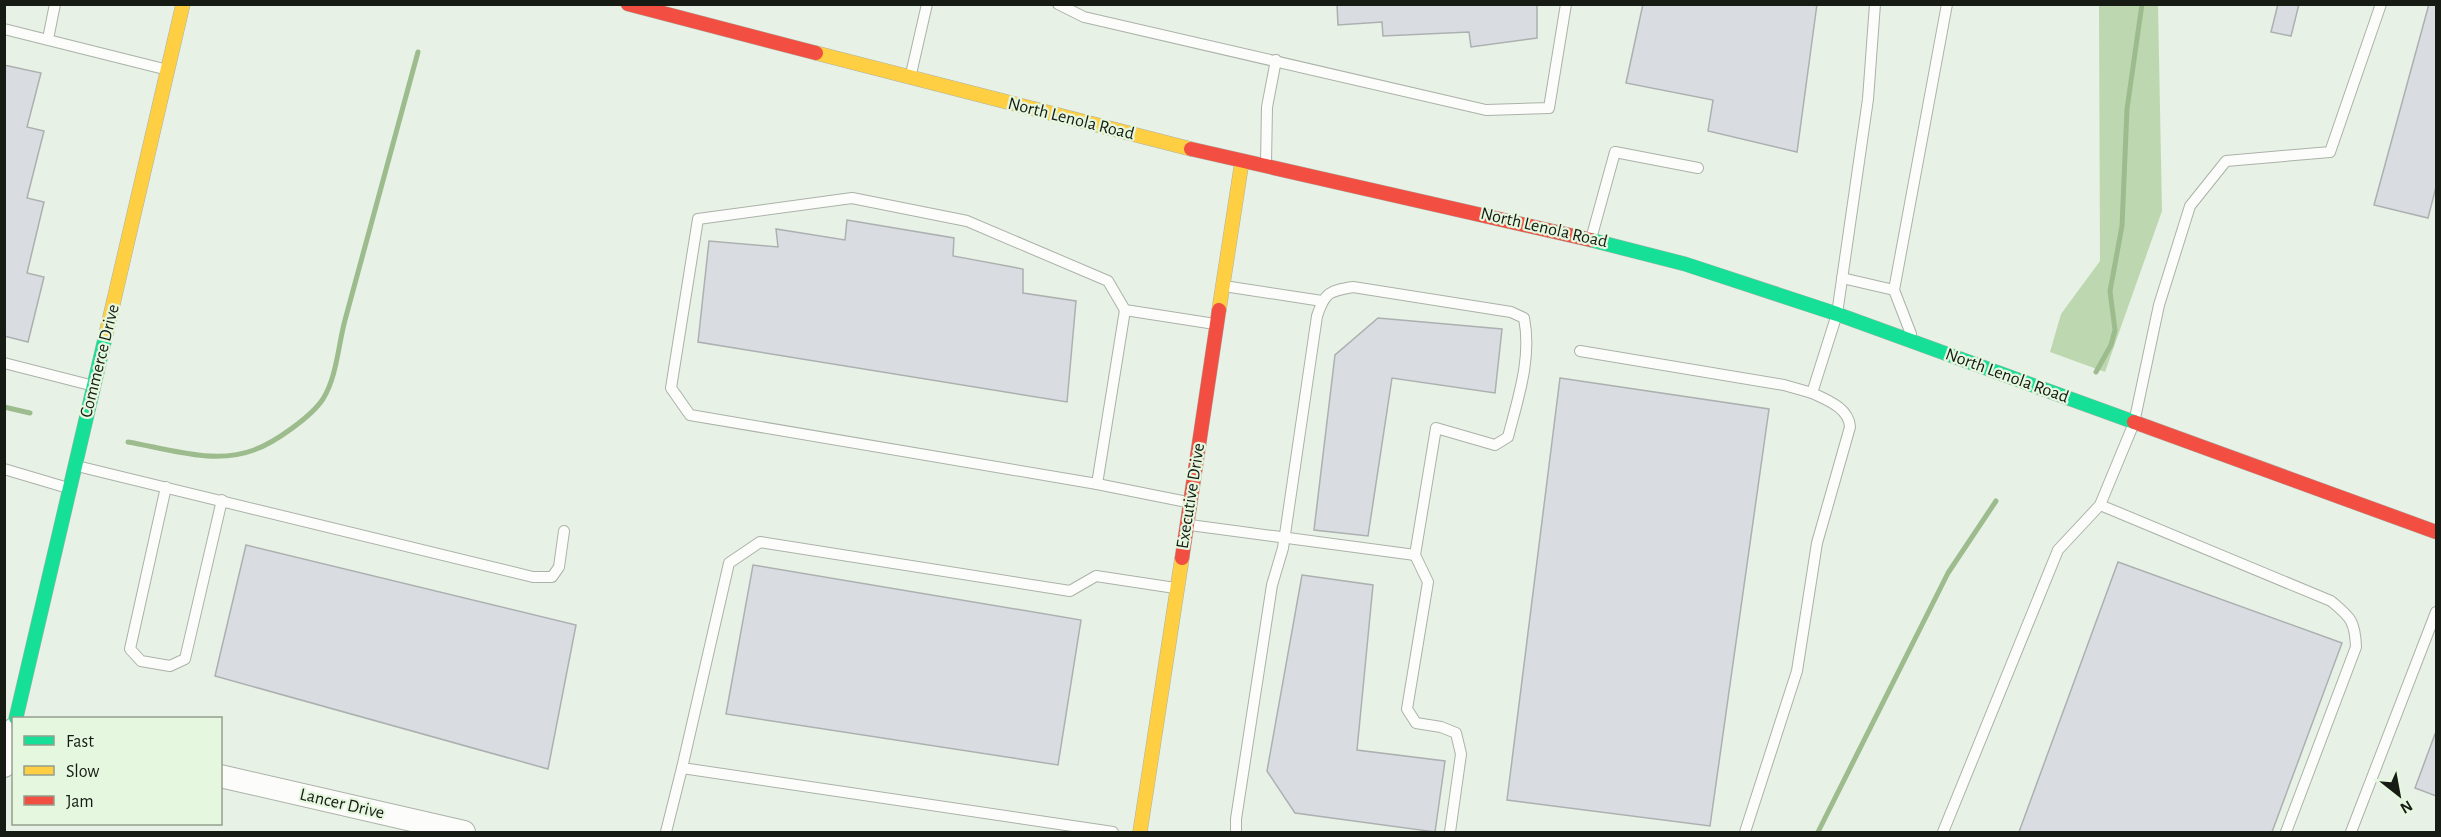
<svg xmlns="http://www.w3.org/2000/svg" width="2441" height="837" viewBox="0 0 2441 837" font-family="'Alegreya Sans',sans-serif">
  <rect width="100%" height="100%" fill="#e8f1e5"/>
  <path fill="#bdd8b0" d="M2099 5H2158L2162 211 2105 372 2050 352 2061 314 2100 261Z"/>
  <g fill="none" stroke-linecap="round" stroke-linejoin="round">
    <g stroke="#9dbc8e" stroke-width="5">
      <path d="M2096 372 2111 345 2115 330 2110 291 2122 226 2127 109 2142 4"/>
      <path d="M4 407 30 413"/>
      <path d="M128 442C168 449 215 465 254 450 274 443 311 417 323 399 337 376 338 346 345 320 369 231 393 142 418 52"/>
      <path d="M1818 832 1948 573 1996 501"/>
    </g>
  </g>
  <g fill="#d9dde2" stroke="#acb0b0" stroke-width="1.5">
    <path d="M1337 4H1537V38L1471 47 1469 32 1383 36 1382 22 1338 25Z"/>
    <path d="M1643 4H1817L1797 152 1708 131 1713 100 1626 83Z"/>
    <path d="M2278 4H2299L2291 36 2271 32Z"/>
    <path d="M2429 4H2436V187L2428 218 2374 205Z"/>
    <path d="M4 65 41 73 27 127 44 131 27 198 44 202 27 273 44 277 28 342 4 336Z"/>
    <path d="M847 220 954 238 953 256 1023 269V293L1076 301 1067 402 698 342 709 241 778 247 776 229 845 240Z"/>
    <path d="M1378 318 1502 329 1495 393 1392 378 1368 536 1314 530 1335 355Z"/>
    <path d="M1560 378 1769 409 1710 826 1507 800Z"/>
    <path d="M246 545 576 625 548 769 215 676Z"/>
    <path d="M2118 562 2342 643 2272 832H2019Z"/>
    <path d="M753 565 1081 620 1058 765 726 714Z"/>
    <path d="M1302 575 1373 585 1357 750 1445 761 1435 832 1295 813 1267 771Z"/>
    <path d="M2435 734H2436V796L2415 788Z"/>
  </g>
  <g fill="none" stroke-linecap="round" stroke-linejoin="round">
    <defs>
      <g id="lane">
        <path d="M1058 4 1084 17 1486 110 1549 108 1566 4"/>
        <path d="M4 29 164 69"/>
        <path d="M48 39 55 4"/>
        <path d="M911 74 927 4"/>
        <path d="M1266 163 1267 107 1276 60"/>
        <path d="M1591 239 1615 152 1698 168"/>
        <path d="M1842 278 1894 290"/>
        <path d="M1224 286 1322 301"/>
        <path d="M1911 334 1894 290 1947 4"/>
        <path d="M1580 351 1784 385 1812 393"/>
        <path d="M4 363 90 385"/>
        <path d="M77 466 533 577H552L559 567 564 531"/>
        <path d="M4 469 68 488"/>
        <path d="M1097 484 1125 310"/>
        <path d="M166 487 130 649 141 661 170 666 185 659 222 500"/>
        <path d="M1187 502 1097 484 690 415 671 388 698 219 852 198 967 221 1108 281 1125 310 1215 324"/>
        <path d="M2100 505 2331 601C2350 617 2355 620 2356 647L2286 832"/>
        <path d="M1190 525 1415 555"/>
        <path d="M666 832 682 768"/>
        <path d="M1113 832 682 768 729 563 760 542 1070 591 1096 576 1175 588"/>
        <path d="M1236 832V819L1272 585 1283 548 1317 316C1325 292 1329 291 1353 287L1511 312 1524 318C1532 358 1518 398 1508 437L1495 445 1436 428 1415 555 1428 582 1407 709 1416 723 1441 727 1456 733 1461 754 1450 832"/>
        <path d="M1745 832 1797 671 1817 543 1850 427C1849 408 1827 400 1812 393L1837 314 1868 99 1875 4"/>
        <path d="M1943 832 2058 550 2100 505 2134 423 2159 305 2190 206 2226 161 2330 152 2381 4"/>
        <path d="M2351 832 2436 612"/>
      </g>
      <g id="street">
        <path d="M4 766 14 729"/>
        <path d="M220 776 464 832"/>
      </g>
      <g id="fast">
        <path d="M1591 240 1685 264 1837 314 2134 422"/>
        <path d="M16 718 106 334"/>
      </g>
      <g id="slow">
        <path d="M816 53 1191 149"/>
        <path d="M1219 310 1242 161"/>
        <path d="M106 334 183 4"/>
        <path d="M1140 832 1182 558"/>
      </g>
      <g id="jam">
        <path d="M628 4 816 53"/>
        <path d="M1191 149 1591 240"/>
        <path d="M2134 422 2436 532"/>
        <path d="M1182 558 1219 310"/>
      </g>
    </defs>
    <use href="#lane" stroke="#abb2a8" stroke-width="12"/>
    <use href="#street" stroke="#abb2a8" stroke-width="24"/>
    <use href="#fast" stroke="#abb2a8" stroke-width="15"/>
    <use href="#slow" stroke="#abb2a8" stroke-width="15"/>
    <use href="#jam" stroke="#abb2a8" stroke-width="15"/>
    <use href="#lane" stroke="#fcfdfb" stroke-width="10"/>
    <use href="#street" stroke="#fcfdfb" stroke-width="22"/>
    <use href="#fast" stroke="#16e098" stroke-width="14"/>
    <use href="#slow" stroke="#ffcf43" stroke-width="14"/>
    <use href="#jam" stroke="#f24e42" stroke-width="14"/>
  </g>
  <g text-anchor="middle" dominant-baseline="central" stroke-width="4.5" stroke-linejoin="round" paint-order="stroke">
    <g font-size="18" fill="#161c13" stroke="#e6f7df">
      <text transform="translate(1071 119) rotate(14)">North Lenola Road</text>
      <text transform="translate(1544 228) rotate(13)">North Lenola Road</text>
      <text transform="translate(100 361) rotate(-76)">Commerce Drive</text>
      <text transform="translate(2007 376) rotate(20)">North Lenola Road</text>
      <text transform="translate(1191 496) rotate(-81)">Executive Drive</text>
      <text transform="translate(342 804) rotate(13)">Lancer Drive</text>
    </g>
  </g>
  <rect width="2441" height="837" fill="none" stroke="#161c13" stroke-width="12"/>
  <rect x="12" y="717" width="210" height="108" fill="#e6f7df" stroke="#939f8d" stroke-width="1.5"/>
  <rect x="24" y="736" width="30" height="9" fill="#16e098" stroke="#939f8d" stroke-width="1.5"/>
  <text x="66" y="747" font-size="18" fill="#161c13">Fast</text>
  <rect x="24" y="766" width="30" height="9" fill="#ffcf43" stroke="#939f8d" stroke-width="1.5"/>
  <text x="66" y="777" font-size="18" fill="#161c13">Slow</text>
  <rect x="24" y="796" width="30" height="9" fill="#f24e42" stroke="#939f8d" stroke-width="1.5"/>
  <text x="66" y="807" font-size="18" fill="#161c13">Jam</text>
  <g transform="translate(2399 795) rotate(149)" stroke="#e6f7df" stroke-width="4.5" paint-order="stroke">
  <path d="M0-4.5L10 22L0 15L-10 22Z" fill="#161c13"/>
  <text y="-9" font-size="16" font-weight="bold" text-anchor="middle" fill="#161c13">N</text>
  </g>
</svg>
